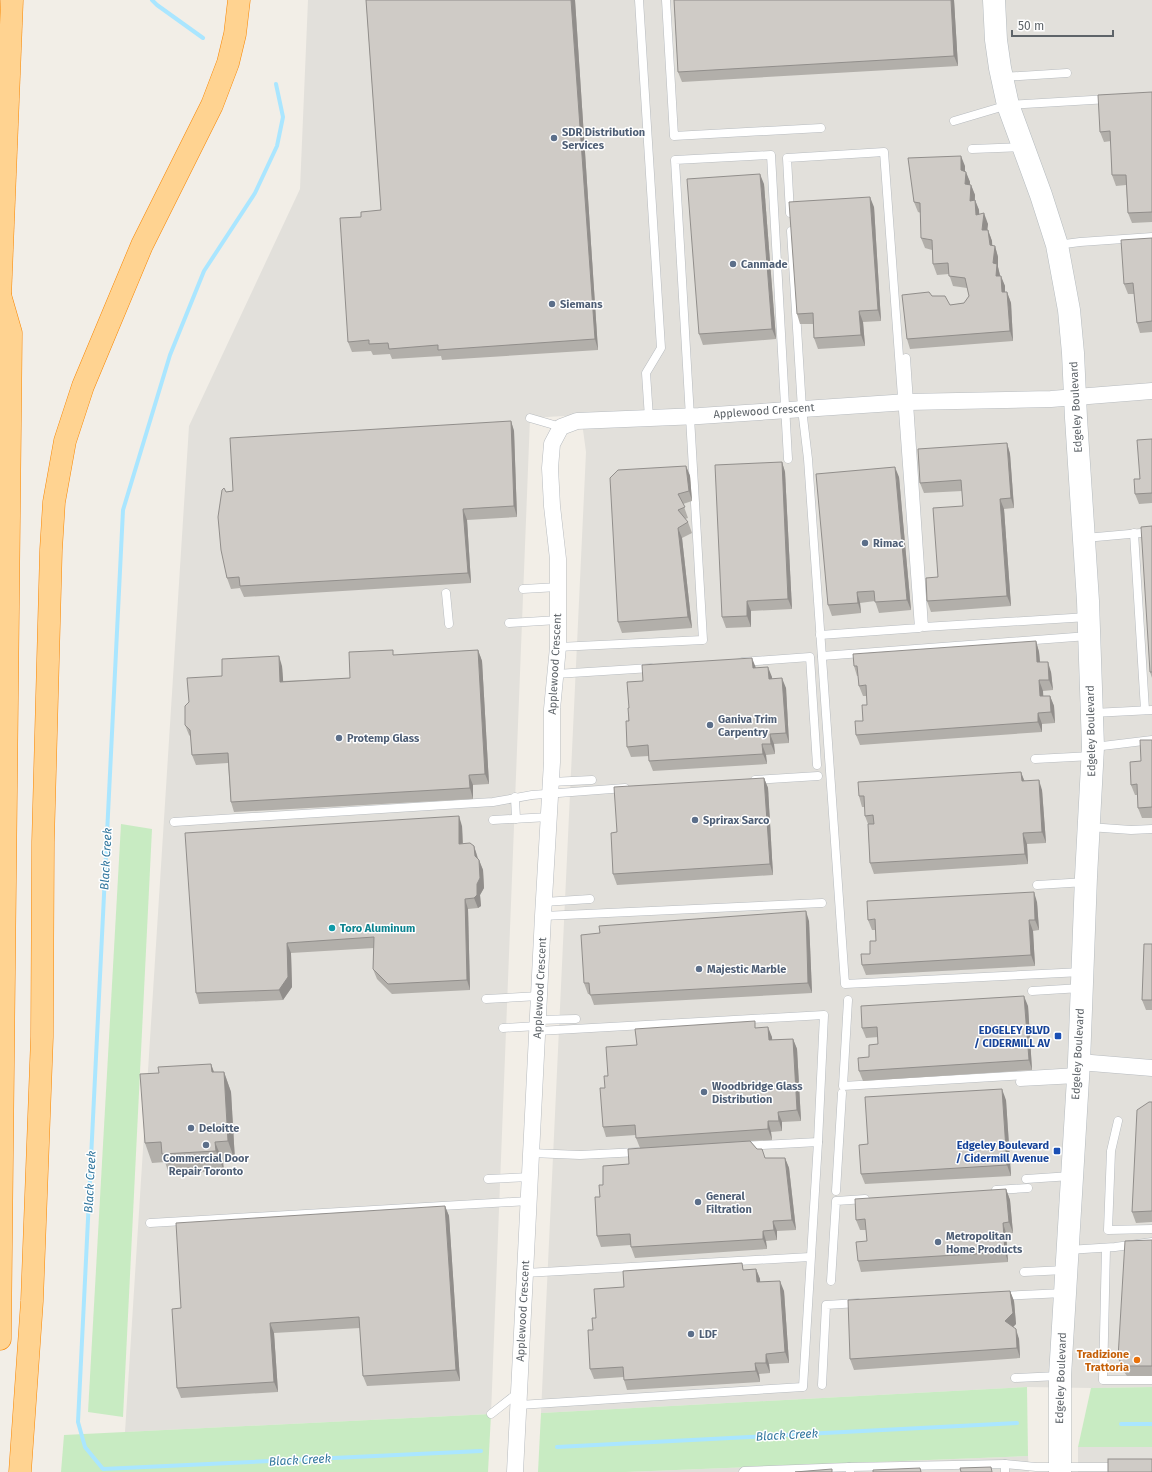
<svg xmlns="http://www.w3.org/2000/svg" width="1152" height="1472" viewBox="0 0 1152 1472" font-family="'Fira Sans',sans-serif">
  <rect width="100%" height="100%" fill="#f2eee7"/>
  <g fill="#e2e0db">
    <path d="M308 0H1152V1387L1091 1388 1027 1387 541 1413 586 452 581 415 530 418 491 1414 125 1432 189 426 300 189Z"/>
    <rect x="1078" y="1447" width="74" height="25"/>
    <path d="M1028 1456 1029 1472H626Z"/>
  </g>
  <g fill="#c8ebc2">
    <path d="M121 824 152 829 123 1417 88 1412Z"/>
    <path d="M1027 1387 1028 1456 626 1472H538L541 1413Z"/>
    <path d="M1152 1387V1447H1078L1091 1388Z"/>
    <path d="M491 1414 488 1472H61L64 1435Z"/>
  </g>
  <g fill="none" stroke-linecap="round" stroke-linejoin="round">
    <g stroke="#aae6ff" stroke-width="4">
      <path d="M152 0 157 5 203 38"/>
      <path d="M276 84 283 117 277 146 255 193 204 271 170 355 123 510 78 1422 85 1447 103 1469 481 1451"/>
      <path d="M1121 1424H1152"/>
      <path d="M557 1447 1017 1423"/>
    </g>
    <defs>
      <g id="lane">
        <path d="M639 0 661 348 646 373 649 418"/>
        <path d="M666 0 674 136 821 128"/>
        <path d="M1002 77 1067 73"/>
        <path d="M954 121 1008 105 1109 99"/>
        <path d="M972 149 1022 147"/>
        <path d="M790 213 787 158 884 152 919 628 820 635"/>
        <path d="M791 231 802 409 808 459 845 984 1082 972"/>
        <path d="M1057 245 1080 242 1152 237"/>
        <path d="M906 358 924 627 1088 617"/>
        <path d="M530 418 561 427"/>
        <path d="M1134 533 1145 710"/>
        <path d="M1085 538 1152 532"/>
        <path d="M523 589 558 587"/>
        <path d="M446 593 449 624"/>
        <path d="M509 623 558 620"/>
        <path d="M558 647 703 640 675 160 771 155 788 459"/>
        <path d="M822 656 1088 636"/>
        <path d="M742 662 810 657 817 765"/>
        <path d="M556 674 651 668"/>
        <path d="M1093 713 1152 710"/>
        <path d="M1094 747 1152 740"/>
        <path d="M1035 759 1092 756"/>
        <path d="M755 780 818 776"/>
        <path d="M551 782 592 780"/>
        <path d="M515 797 516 819"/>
        <path d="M493 820 549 817"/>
        <path d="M174 822 493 802 532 795 625 788"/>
        <path d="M1089 827 1131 830 1152 829"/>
        <path d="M1037 885 1086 882"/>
        <path d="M544 902 590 899"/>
        <path d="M543 916 822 903"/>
        <path d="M1032 991 1081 988"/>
        <path d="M486 999 539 996"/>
        <path d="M848 1000 843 1086 1077 1072"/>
        <path d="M538 1020 576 1019"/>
        <path d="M503 1028 538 1026"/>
        <path d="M1020 1082 1077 1079"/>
        <path d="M1118 1121 1111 1151 1108 1230 1152 1229"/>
        <path d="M743 1146 818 1142"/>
        <path d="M531 1153 580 1155 638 1152"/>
        <path d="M488 1179 530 1177"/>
        <path d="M1026 1179 1071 1176"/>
        <path d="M996 1190 1028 1188"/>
        <path d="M836 1191 842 1093"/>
        <path d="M150 1223 529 1201"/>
        <path d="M1106 1248 1103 1380H1152"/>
        <path d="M1068 1250 1115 1247 1152 1242"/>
        <path d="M1024 1272 1065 1270"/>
        <path d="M525 1273 810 1257"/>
        <path d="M831 1281 836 1201 865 1199"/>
        <path d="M1001 1296 1064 1293"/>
        <path d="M1015 1378 1059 1376"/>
        <path d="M822 1385 826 1305 858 1303"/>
        <path d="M519 1405 803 1387 818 1142 824 1015 538 1031"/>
        <path d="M491 1414 519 1392"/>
        <path d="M1005 1464 1036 1467H1118"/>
        <path d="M849 1467 1005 1464V1472"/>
        <path d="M743 1472 744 1471 849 1467 850 1471"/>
      </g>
      <g id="street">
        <path d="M1079 1062 1152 1068"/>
        <path d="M515 1472 543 916 552 762V709L558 647V559L552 506 550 468 552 444 561 427 577 421 699 416 908 402 1051 399 1152 391"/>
      </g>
      <path id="secondary" d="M994 0 996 40 1000 68 1008 105 1041 195 1057 245 1069 310 1073 353 1076 418 1088 601 1093 747 1086 877 1079 1062 1060 1376V1472"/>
      <g id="highway">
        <path d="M0 299 12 0"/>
        <path d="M0 1339 11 333 0 295"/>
        <path d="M20 1472 32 1301 42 1037 43 842 51 550 54 502 65 441 83 386 142 245 212 105 228 63 235 34 239 0"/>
      </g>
    </defs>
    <use href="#lane" stroke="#b7bbbf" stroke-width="9"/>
    <use href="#street" stroke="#b7bbbf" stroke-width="17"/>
    <use href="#secondary" stroke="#b5bbbf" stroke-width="23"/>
    <use href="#highway" stroke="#f98600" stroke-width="23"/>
    <use href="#lane" stroke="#fff" stroke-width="8"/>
    <use href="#street" stroke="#fff" stroke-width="16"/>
    <use href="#secondary" stroke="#fff" stroke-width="22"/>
    <use href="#highway" stroke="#ffd391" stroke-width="22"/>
  </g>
  <g fill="#b2afaa">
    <path d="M366 0H575L598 350 442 360 441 356 392 359 390 354 373 355 371 351 352 352 348 342 361 217 381 210Z"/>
    <path d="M674 0H954L958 66 682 82 678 72Z"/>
    <path d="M1152 92V222L1132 223 1128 213 1126 185 1116 186 1112 175 1111 141 1104 142 1100 132Z"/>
    <path d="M965 166V171L970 182V185H971L975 195V200L979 210V214L988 224 987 230H988L992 241V246H995L998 257V267L1000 276 1005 286V292H1007L1011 303 1013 341 910 349 907 339 932 296 950 305 964 303 969 296 967 288 953 286 949 274 937 275 933 264 932 250 925 248 921 238V213L918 212 914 202Z"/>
    <path d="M764 184 776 339 703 345 699 334Z"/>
    <path d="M874 207 881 321 863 322 865 346 818 349 814 338 813 324H800L797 314Z"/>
    <path d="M1152 238V332L1140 333 1137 323 1134 294H1128L1124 284Z"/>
    <path d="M511 421 514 431 517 517 467 520 471 583 244 597 240 588 231 589 227 578 226 492 233 491Z"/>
    <path d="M1152 439V503L1139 504 1135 494Z"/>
    <path d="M1007 443 1010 454 1014 508 1004 509 1011 606 931 612 927 601 938 577 963 506 962 491 924 493 920 483Z"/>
    <path d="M782 462 785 472 792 609 751 611V627L726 628 722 617Z"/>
    <path d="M686 466 690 476 692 501 683 504 688 518 685 519 688 522 692 533 682 538 692 628 622 633 618 622Z"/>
    <path d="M899 477 911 610 879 613 875 601 860 603 861 613 832 616 828 605Z"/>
    <path d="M1152 526V678L1150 672Z"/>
    <path d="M1036 641 1039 652 1040 662 1051 672 1053 690 1043 691V696H1050L1054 706 1055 723 1042 724V732L860 745 856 735 863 721 867 705V696H863L859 686 858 676H857L854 666Z"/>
    <path d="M478 650 482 661 489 784 473 785V799L234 812 231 802 228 763 196 765 192 755 191 737 189 735 185 725 222 676 282 666 283 681 350 678 395 655Z"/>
    <path d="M756 668 772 677V679L786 688 789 743 774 744 775 754 766 755 767 764 653 771 649 761V756L631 757 627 747 629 708 643 681Z"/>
    <path d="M1152 740V818H1142L1138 808 1137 795H1135L1131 785 1141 761Z"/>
    <path d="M1021 772 1024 780 1042 790 1046 843 1027 844 1028 864 874 874 870 863 868 824 865 816V807H862L859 796Z"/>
    <path d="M764 778 768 788 773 875 617 885 613 874 617 832Z"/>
    <path d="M462 826 463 843 474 846 478 858 479 860 483 870 484 888 480 895 481 906 478 908 468 909 470 990 392 994 377 979 373 969 374 948 291 953 292 987 283 1000 199 1004 196 993Z"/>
    <path d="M1037 902 1039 930 1033 931 1035 966 866 975 862 965 870 954 876 941 875 930H872L868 920Z"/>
    <path d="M809 921 812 993 594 1005 590 994H588L584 983Z"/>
    <path d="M1152 944V1010H1146L1142 1000Z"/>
    <path d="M1028 1006 1032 1070 863 1081 859 1071 878 1044V1037L866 1038 862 1028Z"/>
    <path d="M757 1028 772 1037V1040L793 1039 797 1049 801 1121 782 1122V1131L771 1132 772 1140 750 1141 765 1158H785L789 1168 796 1230 777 1231V1240L766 1241 767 1249 635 1258 631 1247V1245L601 1247 597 1236 600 1197 603 1185 629 1164 640 1148 636 1138V1135L606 1137 603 1127 605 1088 608 1076 637 1045Z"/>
    <path d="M211 1064 214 1072H224L231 1092 235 1161 223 1162 224 1171 169 1174 165 1162 152 1163 145 1143 159 1073Z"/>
    <path d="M1006 1100 1011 1176 865 1184 861 1174 868 1144Z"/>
    <path d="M1152 1102V1222L1136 1223 1132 1212Z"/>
    <path d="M1006 1189 1010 1200 1013 1233H1006L1008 1262 861 1272 858 1261 867 1241 866 1230H860L856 1220Z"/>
    <path d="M445 1206 449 1216 460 1381 367 1386 363 1376 360 1328 274 1333 278 1392 181 1398 177 1388 181 1308Z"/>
    <path d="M1152 1240V1376H1127L1122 1369 1118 1358Z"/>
    <path d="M756 1269 760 1279V1282L784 1291 789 1363 769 1364 770 1373 759 1374 760 1382 627 1390 624 1380V1377L594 1379 590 1369 593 1330 596 1318 624 1287 745 1270Z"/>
    <path d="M1010 1291 1014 1301 1016 1324 1013 1327 1019 1339 1020 1358 854 1370 850 1359Z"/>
  </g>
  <g fill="#918e8b">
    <path d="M571 0H575L598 350 595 339Z"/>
    <path d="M951 0H954L958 66 954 56Z"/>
    <path d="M961 156 965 166V181L961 170Z"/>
    <path d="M966 172 970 182 969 195 965 184Z"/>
    <path d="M760 174 764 184 776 339 772 329Z"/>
    <path d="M971 185 975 195 974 211 970 201Z"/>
    <path d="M870 197 874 207 881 321 878 310Z"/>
    <path d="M975 200 979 210 980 225 976 215Z"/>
    <path d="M984 213 988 224 986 241 982 230Z"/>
    <path d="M988 230 992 241 993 255 990 245Z"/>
    <path d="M995 246 998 257V267L1000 275V286L996 276 993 263Z"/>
    <path d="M1001 276 1005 286V303L1002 292Z"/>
    <path d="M1007 292 1011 303 1013 341 1010 331Z"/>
    <path d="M859 311 863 322 865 346 861 335Z"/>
    <path d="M511 421 514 431 517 517 514 506Z"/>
    <path d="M1007 443 1010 454 1014 508 1011 498Z"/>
    <path d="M782 462 785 472 792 609 788 599Z"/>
    <path d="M686 466 690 476 692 501 689 491Z"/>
    <path d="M895 467 899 477 911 610 907 600Z"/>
    <path d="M1000 499 1004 509 1011 606 1007 596Z"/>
    <path d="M463 509 467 520 471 583 468 573Z"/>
    <path d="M678 528 682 538 692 628 688 617Z"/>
    <path d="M857 592 860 603 861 613 858 603Z"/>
    <path d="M747 601 751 611V627L747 616Z"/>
    <path d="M1036 641 1039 652 1041 673 1037 662Z"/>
    <path d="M478 650 482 661 489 784 485 774Z"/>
    <path d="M279 656 282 666 284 692 280 682Z"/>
    <path d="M752 658 756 668H753Z"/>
    <path d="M1048 662 1051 672 1053 690 1049 680Z"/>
    <path d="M768 667 772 677 773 689 769 679Z"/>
    <path d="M782 678 786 688 789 743 786 733Z"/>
    <path d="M1039 680 1043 691 1044 707 1040 696Z"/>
    <path d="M1050 696 1054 706 1055 723 1051 712Z"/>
    <path d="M1038 713 1042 724V732L1038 722Z"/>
    <path d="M770 734 774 744 775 754 771 744Z"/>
    <path d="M762 744 766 755 767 764 763 754Z"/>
    <path d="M1021 772 1025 783 1022 781Z"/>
    <path d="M469 775 473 785V799L470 788Z"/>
    <path d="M764 778 768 788 773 875 770 864Z"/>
    <path d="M1039 780 1042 790 1046 843 1042 832Z"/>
    <path d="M459 816 462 826 463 854 459 844Z"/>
    <path d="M1023 833 1027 844 1028 864 1025 854Z"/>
    <path d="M474 846 477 856 479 867 475 856Z"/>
    <path d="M479 860 483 870 484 888 480 895 481 906 478 908 474 898 477 884Z"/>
    <path d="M1034 892 1037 902 1039 930 1035 920Z"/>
    <path d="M465 899 468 909 470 990 467 980Z"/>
    <path d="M806 911 809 921 812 993 808 983Z"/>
    <path d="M1029 920 1033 931 1035 966 1031 955Z"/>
    <path d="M287 943 291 953 292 987 283 1000 279 990Z"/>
    <path d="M1024 996 1028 1006 1032 1070 1029 1060Z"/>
    <path d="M768 1027 772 1037 773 1051 769 1040Z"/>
    <path d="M793 1039 797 1049 801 1121 797 1110Z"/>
    <path d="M211 1064 218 1084 212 1072Z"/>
    <path d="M224 1072 231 1092 235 1161 228 1141Z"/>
    <path d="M1002 1089 1006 1100 1011 1176 1007 1165Z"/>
    <path d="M778 1112 782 1122V1131L779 1121Z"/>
    <path d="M768 1121 771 1132 772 1140 768 1129Z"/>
    <path d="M215 1142 223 1162 224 1171 216 1151Z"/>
    <path d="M785 1158 789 1168 796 1230 792 1220Z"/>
    <path d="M1006 1189 1010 1200 1013 1233 1009 1222Z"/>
    <path d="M445 1206 449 1216 460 1381 456 1370Z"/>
    <path d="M773 1221 777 1231V1240L774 1230Z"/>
    <path d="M1003 1223 1006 1233 1008 1262 1005 1252Z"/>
    <path d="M763 1231 766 1241 767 1249 763 1239Z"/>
    <path d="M756 1269 760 1279 761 1293 757 1282Z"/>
    <path d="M780 1281 784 1291 789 1363 785 1352Z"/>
    <path d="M1010 1291 1014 1301 1016 1324 1009 1331 1005 1321Z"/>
    <path d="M270 1323 274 1333 278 1392 274 1382Z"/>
    <path d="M1016 1329 1019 1339 1020 1358 1017 1348Z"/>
    <path d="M766 1354 769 1364 770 1373 766 1363Z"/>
    <path d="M755 1363 759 1374 760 1382 756 1371Z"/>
  </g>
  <g fill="#cfcbc6" stroke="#918e8b">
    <path d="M366 0H571L595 339 438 350V345L389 349 388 343 369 344V340L348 342 340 218 361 217V212L381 210Z"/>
    <path d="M674 0H951L954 56 678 72Z"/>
    <path d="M1152 92V212L1128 213 1126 175H1112L1110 131 1100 132 1098 95Z"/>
    <path d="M961 156V170L966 172 965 184 971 185 970 201 975 200 976 215 984 213 982 230H988L990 245 995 246 993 263 997 264 996 276H1001L1002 292H1007L1010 331 907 339 902 295 929 292 932 296H945L950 305 964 303 969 296 965 278 949 276 948 263 933 264 932 240 921 238 920 203 914 202 908 158Z"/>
    <path d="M760 174 772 329 699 334 687 179Z"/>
    <path d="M870 197 878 310 859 311 861 335 814 338 813 313 797 314 789 202Z"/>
    <path d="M1152 238V321L1137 323 1133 283 1124 284 1121 240Z"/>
    <path d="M511 421 514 506 463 509 468 573 240 586 239 577 227 578 221 550 218 517 222 490 224 488 226 492 233 491 230 438Z"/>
    <path d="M1152 439V493L1135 494 1134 479H1140L1137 440Z"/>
    <path d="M1007 443 1011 498 1000 499 1007 596 927 601 926 578 938 577 933 508 963 506 961 480 920 483 918 449Z"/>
    <path d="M782 462 788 599 747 601V616L722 617 715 465Z"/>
    <path d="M686 466 689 491 678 494 685 507 678 510 688 522 678 528 688 617 618 622 610 478 618 470Z"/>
    <path d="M895 467 907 600 875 602 874 591 857 592 858 603 828 605 816 474Z"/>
    <path d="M1152 526V672H1150L1141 527Z"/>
    <path d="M1036 641 1037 662H1048L1049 680H1039L1040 696H1050L1051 712 1038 713V722L856 735 855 721H863L862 705H867L866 685 859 686 857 666H854L853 654Z"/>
    <path d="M393 650V655L478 650 485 774 469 775 470 788 231 802 228 753 192 755 190 730 185 725V706L189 702 187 678 222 676V659L279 656 280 682 350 678 349 652Z"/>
    <path d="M752 658 753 668 768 667 769 679 782 678 786 733 770 734 771 744H762L763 754 649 761 648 745 627 747 626 721H629L628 708H629L627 682 643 681 642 665Z"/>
    <path d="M1140 740H1152V807L1138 808 1137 784 1131 785 1130 762 1141 761Z"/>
    <path d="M1021 772 1022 781 1039 780 1042 832 1023 833 1025 854 870 863 868 824H874L873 815 865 816 864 796H859L858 782Z"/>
    <path d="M764 778 770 864 613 874 611 833 617 832 614 787Z"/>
    <path d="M459 816V844L470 843 474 846 475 856 479 860 480 878 477 884V895L474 898 465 899 467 980 388 984 373 969 374 937 287 943 288 977 279 990 196 993 185 833Z"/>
    <path d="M1034 892 1035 920H1029L1031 955 862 965 861 954H870V941H876L875 919 868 920 867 901Z"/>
    <path d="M806 911 808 983 590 995 589 983H584L581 935 600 933 599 926Z"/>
    <path d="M1144 944H1152V1000H1142Z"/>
    <path d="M1024 996 1029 1060 859 1071 858 1058 869 1057V1045L878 1044 877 1027 862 1028 861 1006Z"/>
    <path d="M755 1021V1028L768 1027 769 1040 793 1039 797 1110 778 1112 779 1121H768V1129L636 1138 635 1125 603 1127 600 1088H605L604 1076H608L606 1047 637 1045 635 1029Z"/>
    <path d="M211 1064 212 1072H224L228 1141 215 1142 216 1151 162 1154 161 1142 145 1143 140 1074 159 1073 158 1067Z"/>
    <path d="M1002 1089 1007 1165 861 1174 859 1145 868 1144 865 1097Z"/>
    <path d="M1149 1102H1152V1211L1132 1212 1137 1110Z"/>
    <path d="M750 1141 757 1149H762L765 1158H785L792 1220 773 1221 774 1230 763 1231V1239L631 1247 630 1234 597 1236 595 1197H600L599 1185H603V1166L629 1164 628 1149Z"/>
    <path d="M1006 1189 1009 1222 1003 1223 1005 1252 858 1261 856 1242 867 1241 865 1219 856 1220 855 1199Z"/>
    <path d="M445 1206 456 1370 363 1376 359 1317 270 1323 274 1382 177 1388 172 1309 181 1308 176 1223Z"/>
    <path d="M1152 1240V1366H1124L1118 1358 1125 1241Z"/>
    <path d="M742 1263 743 1270 756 1269 757 1282 780 1281 785 1352 766 1354V1363H755L756 1371 624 1380 623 1367 590 1369 588 1330H593L592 1318H596L594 1289 624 1287 623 1271Z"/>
    <path d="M1010 1291 1013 1313 1005 1321 1016 1329 1017 1348 850 1359 848 1300Z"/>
    <rect x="1108" y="1459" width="44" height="13"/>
    <path d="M991 1467 992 1472H961L960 1468Z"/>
    <path d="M920 1468 921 1472H873V1470Z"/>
    <path d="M832 1469V1472H795Z"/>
  </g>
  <g fill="#5c6f8a" stroke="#fff" stroke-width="1.5">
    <circle cx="554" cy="138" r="4"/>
    <circle cx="733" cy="264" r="4"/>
    <circle cx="552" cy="304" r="4"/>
    <circle cx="865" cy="543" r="4"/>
    <circle cx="710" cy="725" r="4"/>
    <circle cx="339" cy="738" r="4"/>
    <circle cx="695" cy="820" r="4"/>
    <circle cx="699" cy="969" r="4"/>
    <circle cx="704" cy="1092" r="4"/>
    <circle cx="191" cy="1128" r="4"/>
    <circle cx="206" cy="1145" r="4"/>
    <circle cx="698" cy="1202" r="4"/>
    <circle cx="938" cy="1242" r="4"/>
    <circle cx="691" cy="1334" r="4"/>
  </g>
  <circle fill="#0f9aa8" stroke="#fff" stroke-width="1.5" cx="332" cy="928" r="4"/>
  <g fill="#1a4fb4" stroke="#fff" stroke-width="1.5">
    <rect x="1054" y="1032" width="8" height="8" rx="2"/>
    <rect x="1053" y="1147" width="8" height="8" rx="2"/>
  </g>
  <circle fill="#e8710a" stroke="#fff" stroke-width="1.5" cx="1137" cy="1360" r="4"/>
  <g text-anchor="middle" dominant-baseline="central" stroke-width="3" stroke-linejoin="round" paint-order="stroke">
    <g font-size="11" font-weight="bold" fill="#4e5e75" stroke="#fff" text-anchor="start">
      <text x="562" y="132">SDR Distribution<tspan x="562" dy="13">Services</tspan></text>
      <text x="741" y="264">Canmade</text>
      <text x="560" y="304">Siemans</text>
      <text x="873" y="543">Rimac</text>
      <text x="718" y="719">Ganiva Trim<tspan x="718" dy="13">Carpentry</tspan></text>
      <text x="347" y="738">Protemp Glass</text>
      <text x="703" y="820">Sprirax Sarco</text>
      <text x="707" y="969">Majestic Marble</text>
      <text x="712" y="1086">Woodbridge Glass<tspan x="712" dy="13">Distribution</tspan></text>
      <text x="199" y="1128">Deloitte</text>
      <text x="206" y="1158" text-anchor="middle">Commercial Door<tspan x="206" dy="13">Repair Toronto</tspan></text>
      <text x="706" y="1196">General<tspan x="706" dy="13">Filtration</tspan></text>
      <text x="946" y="1236">Metropolitan<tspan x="946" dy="13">Home Products</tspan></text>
      <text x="699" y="1334">LDF</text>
    </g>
    <g font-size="11" fill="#5e6469" stroke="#fff">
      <text transform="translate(1076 407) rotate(-93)">Edgeley Boulevard</text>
      <text transform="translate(764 411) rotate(-4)">Applewood Crescent</text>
      <text transform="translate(555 664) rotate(-87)">Applewood Crescent</text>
      <text transform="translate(1091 731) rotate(-91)">Edgeley Boulevard</text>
      <text transform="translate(540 988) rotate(-87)">Applewood Crescent</text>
      <text transform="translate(1078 1054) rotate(-87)">Edgeley Boulevard</text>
      <text transform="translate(523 1311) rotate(-87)">Applewood Crescent</text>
      <text transform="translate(1061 1378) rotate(-88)">Edgeley Boulevard</text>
    </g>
    <g font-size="11" font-weight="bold" fill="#0d838f" stroke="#fff" text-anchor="start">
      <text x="340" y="928">Toro Aluminum</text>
    </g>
    <g font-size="11" font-weight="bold" fill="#164399" stroke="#fff" text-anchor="end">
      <text x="1050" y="1030">EDGELEY BLVD<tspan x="1050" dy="13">/ CIDERMILL AV</tspan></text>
      <text x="1049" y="1145">Edgeley Boulevard<tspan x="1049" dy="13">/ Cidermill Avenue</tspan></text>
    </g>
    <g font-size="11" font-weight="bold" fill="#c56008" stroke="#fff" text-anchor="end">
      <text x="1129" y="1354">Tradizione<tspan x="1129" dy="13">Trattoria</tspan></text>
    </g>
    <g font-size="12" font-style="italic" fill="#34789f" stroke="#fff">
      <text transform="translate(106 859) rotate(-87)">Black Creek</text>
      <text transform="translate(90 1182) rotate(-87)">Black Creek</text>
      <text transform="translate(787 1435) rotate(-3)">Black Creek</text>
      <text transform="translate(300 1460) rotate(-3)">Black Creek</text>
    </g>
  </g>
  <path d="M1012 30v6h101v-6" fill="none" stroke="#5e6469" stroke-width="2"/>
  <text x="1018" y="30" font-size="12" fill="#5e6469" stroke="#ffffff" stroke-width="3" paint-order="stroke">50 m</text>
</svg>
